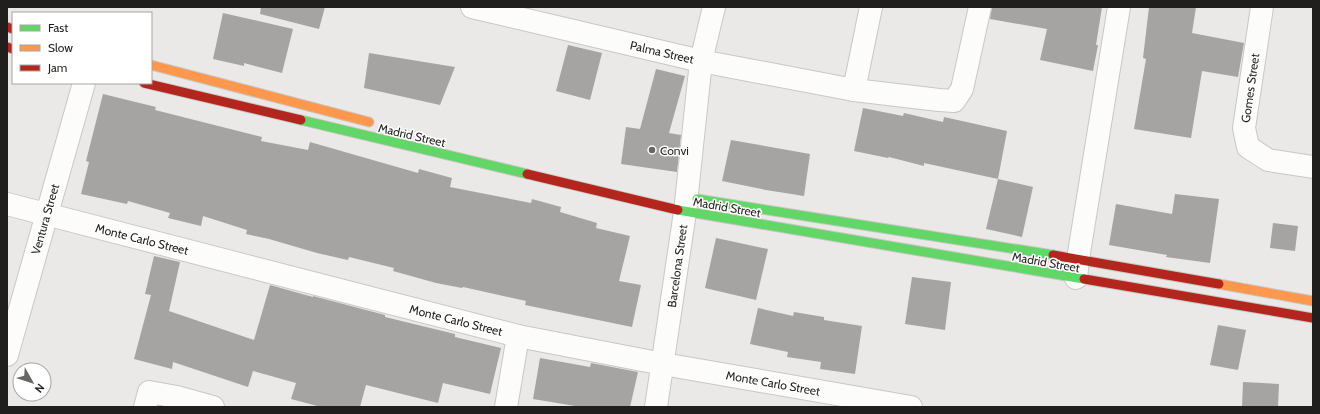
<svg xmlns="http://www.w3.org/2000/svg" width="1320" height="414" viewBox="0 0 1320 414" font-family="Cabin,sans-serif">
  <rect width="100%" height="100%" fill="#ebe9e7"/>
  <g fill="#a6a4a2">
    <path d="M261 7H325L319 29 260 14Z"/>
    <path d="M992 7H1102L1096 45H1098L1093 71 1040 60 1047 29 990 19Z"/>
    <path d="M1149 7H1196L1192 33 1244 43 1238 77 1202 71 1191 138 1134 129 1146 59 1143 58Z"/>
    <path d="M223 13 293 29 282 73 244 63V66L213 59Z"/>
    <path d="M568 45 602 53 590 100 556 91Z"/>
    <path d="M369 53 455 67 440 105 364 88Z"/>
    <path d="M656 69 685 76 669 133 681 135 677 172 621 164 626 127 640 129Z"/>
    <path d="M103 94 156 107 155 110 262 137 261 141 308 150 310 142 418 173 419 169 452 178 450 187 531 203 532 199 561 207 560 212 597 223 596 228 630 236 619 281 641 285 632 327 525 305 526 301 463 287 462 288 436 283 393 271 394 268 349 257 348 260 317 253 269 239 246 234 247 230 203 216 201 226 168 218 170 213 128 201 127 204 81 194 89 162 86 161Z"/>
    <path d="M863 108 903 116 904 113 943 122 944 117 1007 131 998 179 924 163V166L889 157 888 158 854 151Z"/>
    <path d="M731 140 810 154 804 196 766 190 722 181Z"/>
    <path d="M998 179 1033 187 1022 237 986 229Z"/>
    <path d="M1175 194 1219 199 1210 263 1166 257 1167 255 1109 245 1116 204 1172 214Z"/>
    <path d="M1273 223 1298 226 1295 251 1270 248Z"/>
    <path d="M716 238 768 249 756 300 705 288Z"/>
    <path d="M154 256 180 262 169 311 254 340 270 285 313 297V296L385 315V317L455 334V337L501 348 490 394 443 383 438 403 366 385 360 407H321L291 399 296 383 253 371 248 387 173 362 172 369 134 359 151 295 145 294Z"/>
    <path d="M912 277 951 282 945 330 905 324Z"/>
    <path d="M758 308 793 316 794 312 824 317V320L862 326 855 374 820 369 821 362 787 357 788 352 750 344Z"/>
    <path d="M1218 325 1246 330 1238 370 1210 365Z"/>
    <path d="M540 358 590 367 591 363 638 372 630 407H581L533 399Z"/>
    <path d="M1243 382 1279 384 1278 407H1242Z"/>
  </g>
  <g fill="none" stroke-linecap="round" stroke-linejoin="round">
    <defs>
      <g id="street">
        <path d="M472 7 701 61 854 90 939 100 954 101 962 89 980 7"/>
        <path d="M1262 7 1244 128 1248 147 1268 160 1313 167"/>
        <path d="M854 90 871 7"/>
        <path d="M7 204 518 336 663 364 911 407"/>
        <path d="M1076 278 1078 259 1119 7"/>
        <path d="M7 355 84 83"/>
        <path d="M145 407 149 392 177 397 213 407"/>
        <path d="M506 407 518 336"/>
        <path d="M656 407 685 212 701 61 714 7"/>
      </g>
      <g id="fast">
        <path d="M301 120 527 174"/>
        <path d="M697 199 1053 255"/>
        <path d="M678 210 1084 279"/>
      </g>
      <g id="slow">
        <path d="M151 65 369 122"/>
        <path d="M1219 284 1313 301"/>
      </g>
      <g id="jam">
        <path d="M7 27 13 29"/>
        <path d="M7 47 13 49"/>
        <path d="M144 83 301 120"/>
        <path d="M527 174 678 210"/>
        <path d="M1053 255 1219 284"/>
        <path d="M1084 279 1313 318"/>
      </g>
    </defs>
    <use href="#street" stroke="#c9c7c5" stroke-width="24"/>
    <use href="#fast" stroke="#c9c7c5" stroke-width="11"/>
    <use href="#slow" stroke="#c9c7c5" stroke-width="11"/>
    <use href="#jam" stroke="#c9c7c5" stroke-width="11"/>
    <use href="#street" stroke="#fcfcfb" stroke-width="22"/>
    <use href="#fast" stroke="#63d668" stroke-width="9"/>
    <use href="#slow" stroke="#ff974d" stroke-width="9"/>
    <use href="#jam" stroke="#b3261e" stroke-width="9"/>
  </g>
  <circle fill="#676664" stroke="#fff" stroke-width="1.5" cx="652" cy="150" r="4"/>
  <g text-anchor="middle" dominant-baseline="central" stroke-width="3" stroke-linejoin="round" paint-order="stroke">
    <g font-size="12" fill="#201f1d" stroke="#fff">
      <text transform="translate(662 52) rotate(13)">Palma Street</text>
      <text transform="translate(1250 88) rotate(-82)">Gomes Street</text>
      <text transform="translate(412 135) rotate(13)">Madrid Street</text>
      <text transform="translate(727 207) rotate(10)">Madrid Street</text>
      <text transform="translate(45 219) rotate(-74)">Ventura Street</text>
      <text transform="translate(142 239) rotate(14)">Monte Carlo Street</text>
      <text transform="translate(1046 262) rotate(10)">Madrid Street</text>
      <text transform="translate(677 266) rotate(-82)">Barcelona Street</text>
      <text transform="translate(456 320) rotate(14)">Monte Carlo Street</text>
      <text transform="translate(773 383) rotate(10)">Monte Carlo Street</text>
    </g>
    <g font-size="12" fill="#201f1d" stroke="#fff" text-anchor="start">
      <text x="660" y="150">Convi</text>
    </g>
  </g>
  <rect width="1320" height="414" fill="none" stroke="#201f1d" stroke-width="16"/>
  <rect x="12" y="12" width="140" height="72" fill="#ffffff" stroke="#a6a5a5"/>
  <rect x="20" y="25" width="20" height="6" fill="#63d668" stroke="#a6a5a5"/>
  <text x="48" y="32" font-size="12" fill="#201f1d">Fast</text>
  <rect x="20" y="45" width="20" height="6" fill="#ff974d" stroke="#a6a5a5"/>
  <text x="48" y="52" font-size="12" fill="#201f1d">Slow</text>
  <rect x="20" y="65" width="20" height="6" fill="#b3261e" stroke="#a6a5a5"/>
  <text x="48" y="72" font-size="12" fill="#201f1d">Jam</text>
  <g transform="translate(32 382) rotate(129)"><circle r="19" fill="#ffffff" stroke="#a6a5a5"/>
  <path d="M0-3L7 15L0 10L-7 15Z" fill="#676664"/>
  <text y="-6" font-size="11" font-weight="bold" text-anchor="middle" fill="#201f1d">N</text>
  </g>
</svg>
